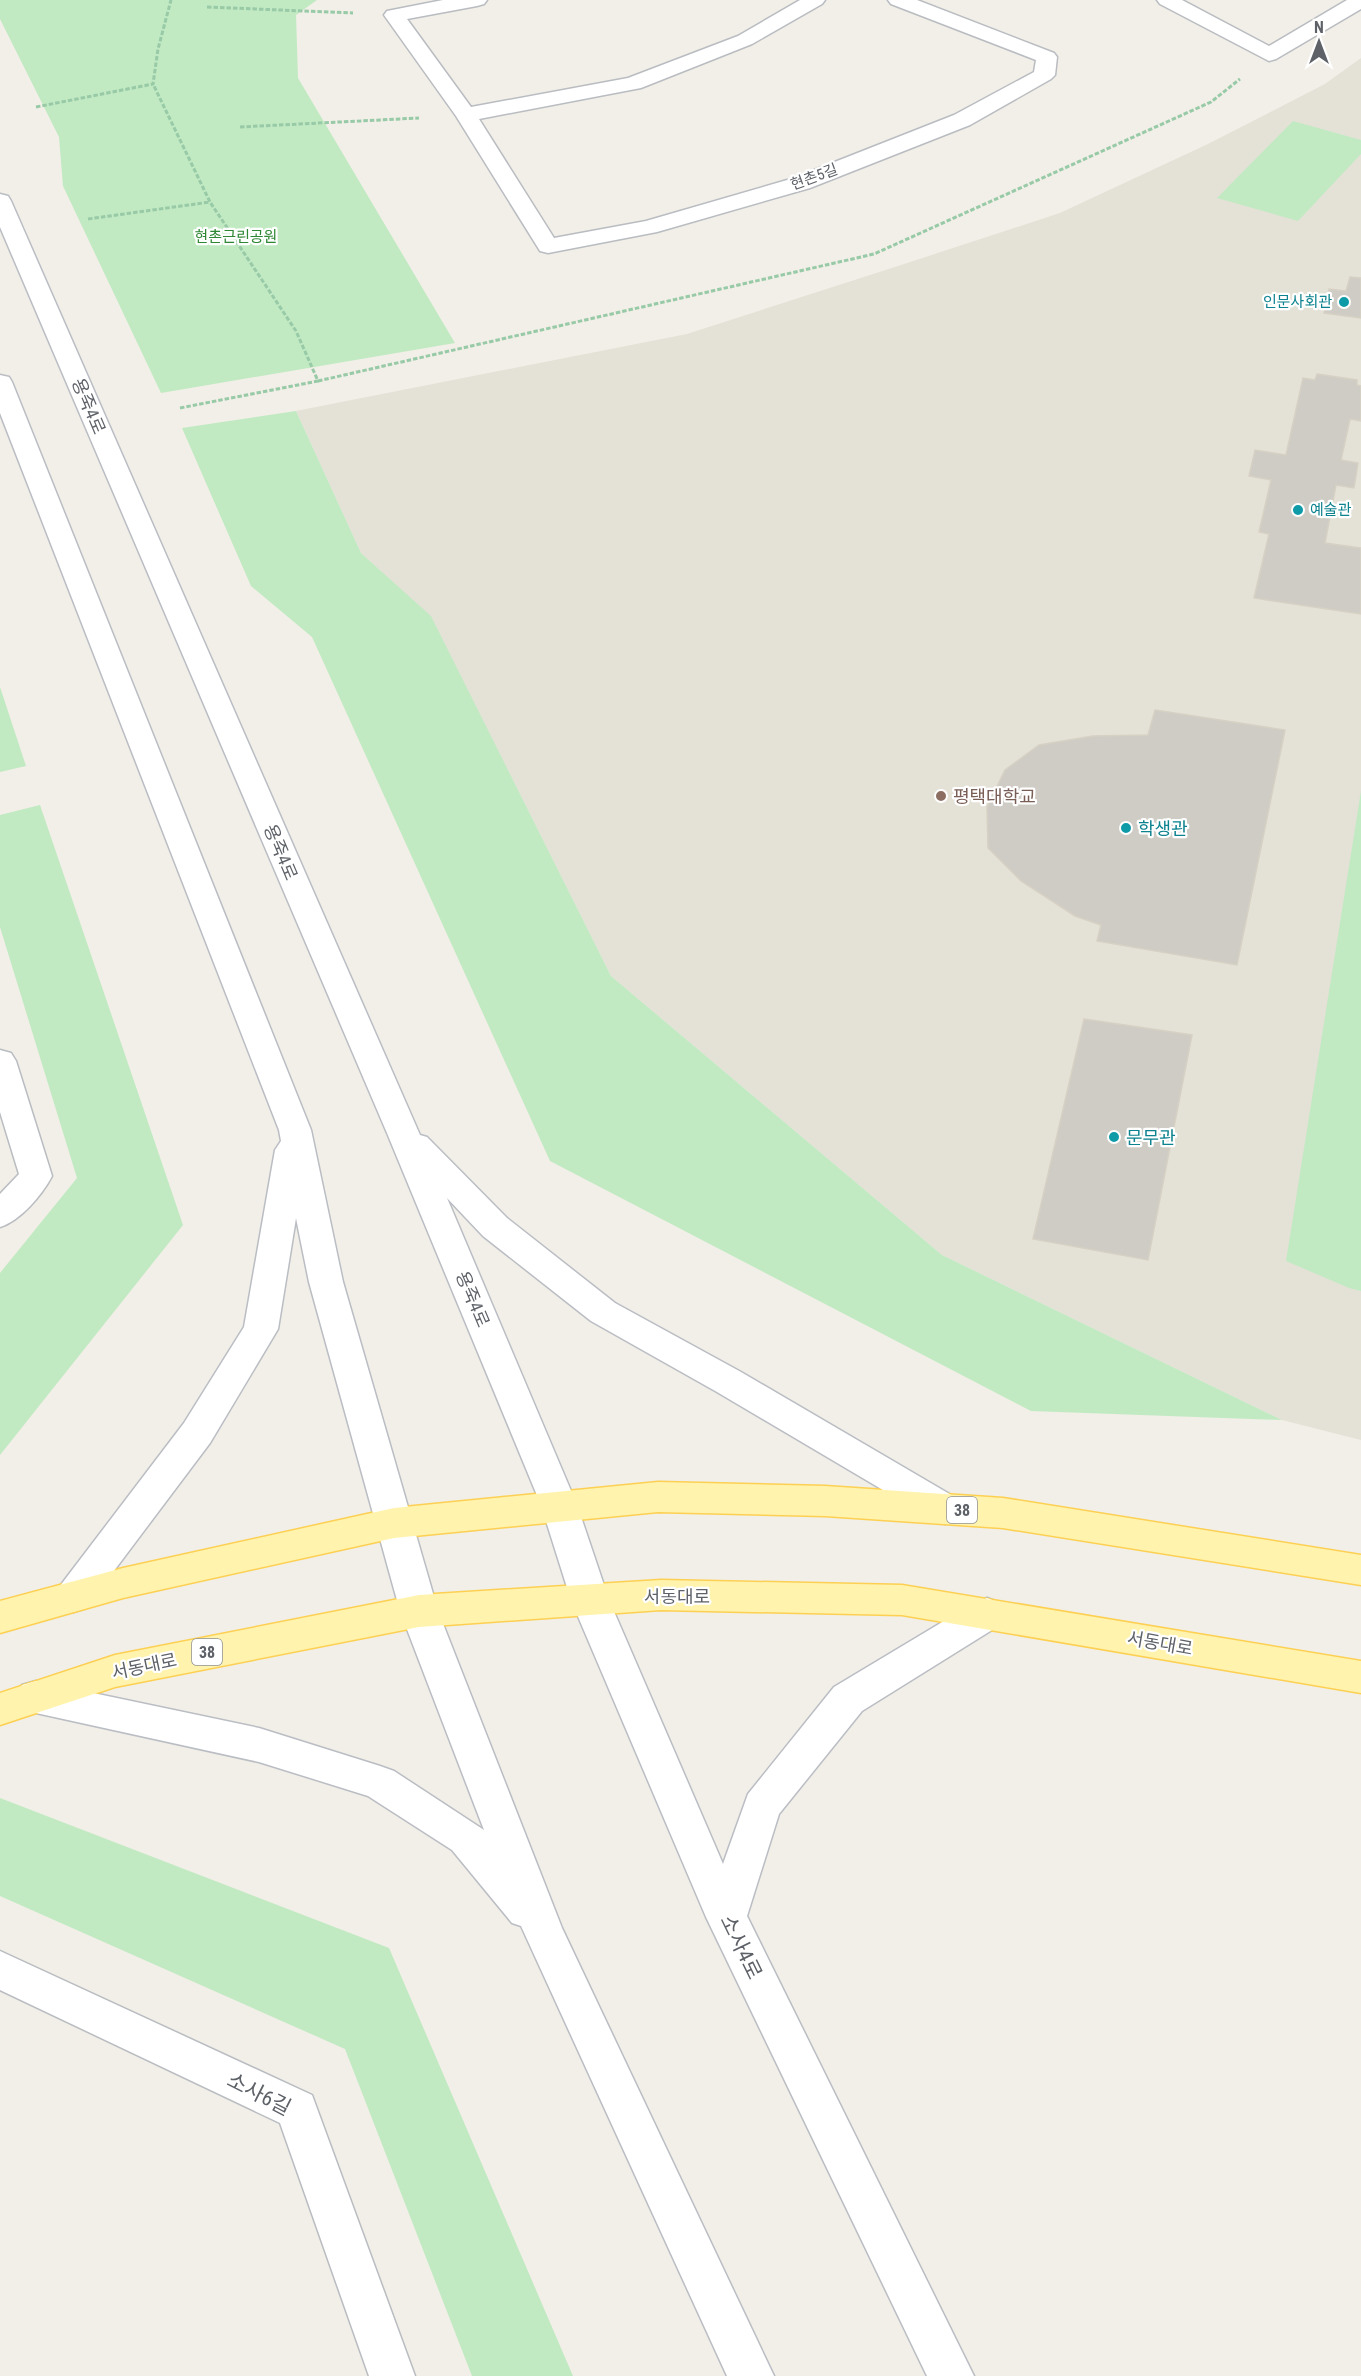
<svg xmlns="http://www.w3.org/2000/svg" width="1361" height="2376" viewBox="0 0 1361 2376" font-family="'Roboto Condensed','Noto Sans KR',sans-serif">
  <rect width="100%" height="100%" fill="#f1efe7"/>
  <path fill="#e4e1d7" d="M1361 58V1440L1282 1420 942 1255 611 976 431 617 361 553 296 411 687 334 895 267 1060 213 1208 144 1325 84Z"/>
  <g fill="#c1eac2">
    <path d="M0 0H317L296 15 298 78 455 343 161 393 63 186 59 137 0 19Z"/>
    <path d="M1293 121 1361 140V154L1298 221 1217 198Z"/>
    <path d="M296 411 361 553 431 616 611 976 942 1255 1282 1420 1031 1411 550 1161 312 637 251 586 182 428Z"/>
    <path d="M0 687 26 766 0 772Z"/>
    <path d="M1361 791V1291L1349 1288 1286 1261Z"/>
    <path d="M40 805 183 1225 0 1455V1273L77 1178 0 927V815Z"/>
    <path d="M0 1798 389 1948 573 2376H472L345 2049 0 1896Z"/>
  </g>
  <g fill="#ceccc5" stroke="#d7d1c4" stroke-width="1.5">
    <path d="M1350 277 1361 278V318L1324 313 1329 289 1346 291Z"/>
    <path d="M1317 374 1357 380V385L1361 386V421L1350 419 1341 460 1358 463 1354 488 1336 485 1325 543 1361 548V614L1254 598 1269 534 1259 532 1271 480 1249 476 1255 450 1286 455 1303 378 1315 380Z"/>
    <path d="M1155 710 1285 730 1237 965 1097 941 1101 925 1075 916 1021 881 988 848 987 807 1005 770 1039 745 1093 736 1148 735Z"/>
    <path d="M1084 1019 1192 1035 1148 1260 1033 1239Z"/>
  </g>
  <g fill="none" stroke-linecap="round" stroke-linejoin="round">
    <defs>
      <g id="minor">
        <path d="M443 0H487L484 4 477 6 407 19 471 107 628 78 738 36 800 0H825L822 4 752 44 641 88 479 119 554 238 646 221 794 178 954 115 1034 72 1036 60 891 4 888 0H917L1054 53 1057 57 1055 75 1051 79 970 125 810 188 657 232 548 253 540 251 456 116 384 15 387 11Z"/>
        <path d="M1157 0H1182L1269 46 1347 0H1361V9L1276 59 1269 61 1160 4Z"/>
        <path d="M0 1050 11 1053 16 1061 52 1176C42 1195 20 1221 0 1227V1194L19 1174 0 1112Z"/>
        <path d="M0 1951 312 2095 415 2376H369L280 2123 0 1990Z"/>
      </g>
      <g id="secondary">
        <path d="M0 194 8 196 11 201 420 1135 427 1137 507 1218 615 1303 741 1372 958 1499 963 1509 958 1519 945 1524 932 1519 717 1392 591 1321 483 1236 447 1198 577 1505 609 1600 723 1864 748 1794 834 1687 974 1603 987 1598 1000 1603 1006 1614 1000 1625 862 1711 779 1814 747 1916 974 2376H927L706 1917 571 1600 541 1505 387 1133 0 227Z"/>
        <path d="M0 375 9 377 12 382 311 1130 343 1282 438 1611 562 1928 774 2376H727L521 1926 512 1923 452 1850 368 1796 259 1762 36 1713 22 1709 17 1697 22 1685 36 1681 259 1728 380 1766 394 1771 484 1830 400 1611 309 1282 296 1218 278 1329 210 1443 86 1608 73 1612 60 1608 54 1597 60 1586 184 1423 244 1327 275 1150 281 1141 279 1130 0 413Z"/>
      </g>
      <g id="primary">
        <path d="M658 1482 825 1486 1003 1498 1361 1555V1585L1003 1528 825 1516 658 1512 394 1538 123 1598 0 1633V1601L123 1568 394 1508Z"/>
        <path d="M661 1580 902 1585 1361 1661V1693L902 1615 661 1610 419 1627 115 1687 0 1725V1693L115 1655 419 1595Z"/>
      </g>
    </defs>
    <use href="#minor" stroke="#b9bcc1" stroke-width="3"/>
    <use href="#secondary" stroke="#babdc3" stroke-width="3"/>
    <use href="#primary" stroke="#fdd053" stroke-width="3"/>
    <g stroke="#98caa7" stroke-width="3" stroke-dasharray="4.5 2" stroke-linecap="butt">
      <path d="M207 7 353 13"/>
      <path d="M36 107 153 84 158 49 171 0"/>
      <path d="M240 127 419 118"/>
      <path d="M88 219 210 202 153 84"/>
      <path d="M318 381 874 254 1211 102 1240 79"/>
      <path d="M180 408 318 381 296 331 210 202"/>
    </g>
    <use href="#minor" fill="#fff" fill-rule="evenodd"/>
    <use href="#secondary" fill="#fff" fill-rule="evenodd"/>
    <use href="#primary" fill="#fff3ae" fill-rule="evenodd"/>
  </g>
  <g fill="#0f9aa8" stroke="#fff" stroke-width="2">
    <circle cx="1344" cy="302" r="6"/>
    <circle cx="1298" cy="510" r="6"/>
    <circle cx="1126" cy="828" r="6"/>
    <circle cx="1114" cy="1137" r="6"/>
  </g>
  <circle fill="#8d6e63" stroke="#fff" stroke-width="2" cx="941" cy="796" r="6"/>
  <g text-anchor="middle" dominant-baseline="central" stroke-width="4.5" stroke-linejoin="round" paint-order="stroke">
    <g font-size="15" fill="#5e6268" stroke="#fff">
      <text transform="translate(814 177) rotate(-20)">현촌5길</text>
    </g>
    <g font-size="15" fill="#2e8733" stroke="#fff">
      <text x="236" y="237">현촌근린공원</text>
    </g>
    <g font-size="15" fill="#0d838f" stroke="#fff" text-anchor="end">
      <text x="1332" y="302">인문사회관</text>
      <text x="1310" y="510" text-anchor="start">예술관</text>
    </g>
    <g fill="#fff" stroke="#8e9195" stroke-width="1.5">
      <rect x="947" y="1497" width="30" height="26" rx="4.5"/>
      <rect x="192" y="1639" width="30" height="26" rx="4.5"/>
    </g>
    <g font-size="16" font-weight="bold" fill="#5e6268">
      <text x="962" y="1510">38</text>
      <text x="207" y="1652">38</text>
    </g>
    <g font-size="18" fill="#5e6268" stroke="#fff">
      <text transform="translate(89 406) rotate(67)">용죽4로</text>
      <text transform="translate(281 852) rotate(67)">용죽4로</text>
      <text transform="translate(473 1299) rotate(67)">용죽4로</text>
      <text x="677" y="1596">서동대로</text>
      <text transform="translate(1160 1643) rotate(10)">서동대로</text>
      <text transform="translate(144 1666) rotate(-12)">서동대로</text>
    </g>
    <g font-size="18" fill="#785e54" stroke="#fff" text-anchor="start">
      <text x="953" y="796">평택대학교</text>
    </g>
    <g font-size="18" fill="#0d838f" stroke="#fff" text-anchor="start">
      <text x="1138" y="828">학생관</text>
      <text x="1126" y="1137">문무관</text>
    </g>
    <g font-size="21" fill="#5e6268" stroke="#fff">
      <text transform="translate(741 1947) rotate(64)">소사4로</text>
      <text transform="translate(259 2094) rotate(27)">소사6길</text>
    </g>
  </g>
  <g transform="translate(1319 42)" stroke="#ffffff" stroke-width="4.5" paint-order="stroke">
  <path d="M0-4.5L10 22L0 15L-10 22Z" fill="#5e6268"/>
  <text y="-9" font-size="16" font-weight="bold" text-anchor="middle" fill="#5e6268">N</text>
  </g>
</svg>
